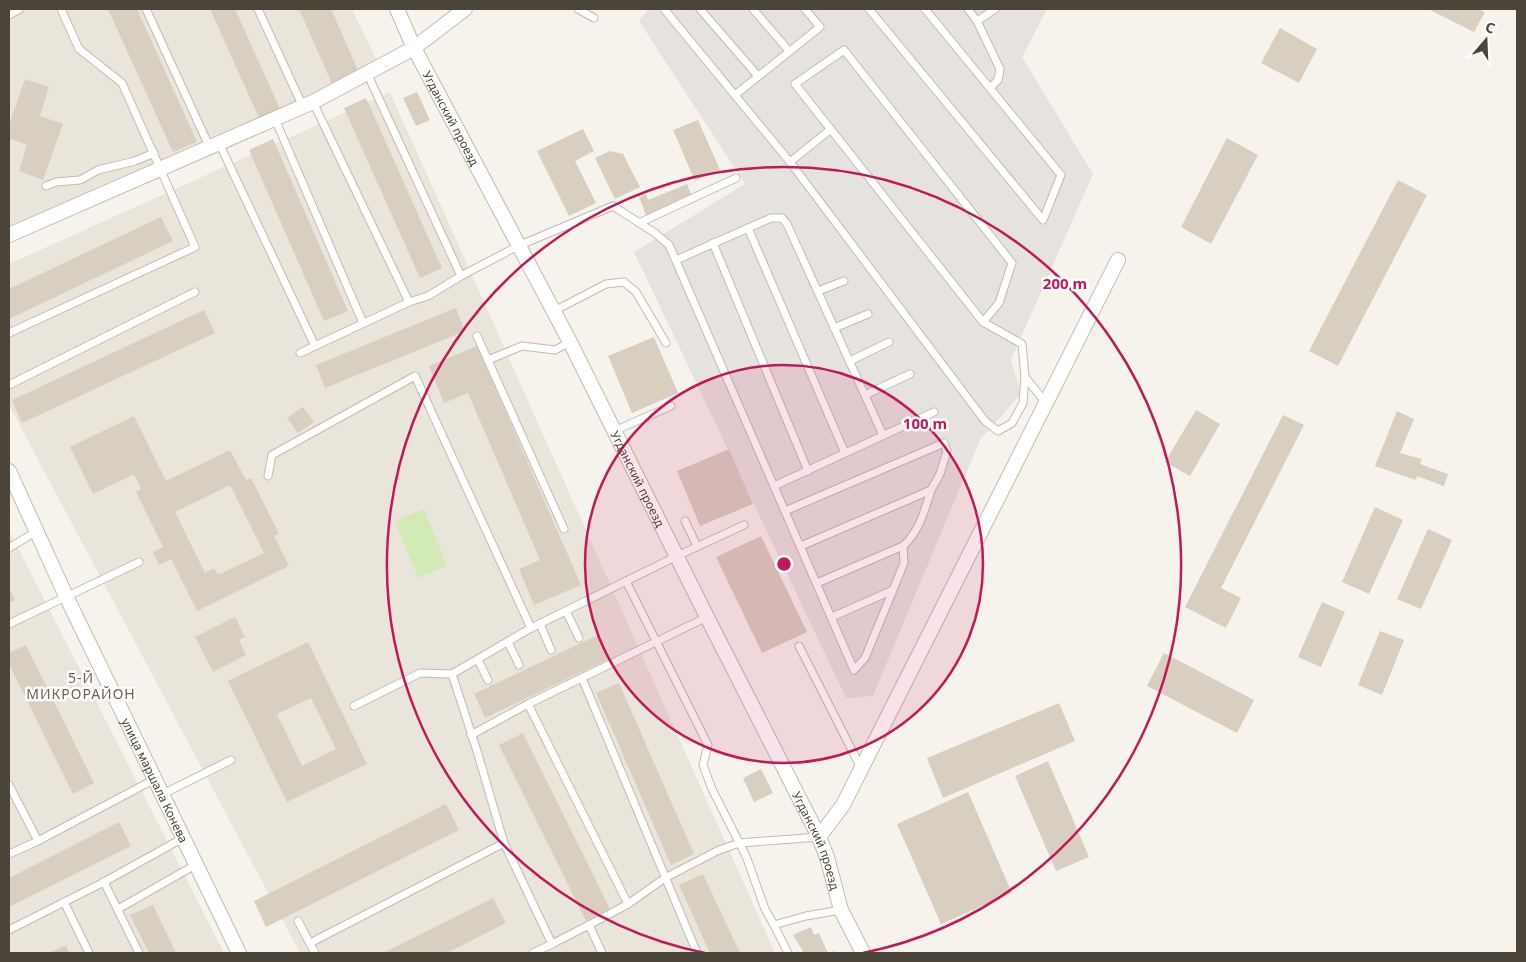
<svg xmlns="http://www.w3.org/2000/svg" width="1526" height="962" viewBox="0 0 1526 962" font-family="'Noto Sans',sans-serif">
  <rect width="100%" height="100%" fill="#f6f3ec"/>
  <g fill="#eae5da">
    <path d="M9 9H352L379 65 9 234Z"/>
    <path d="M390 92 775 953H300L9 405V264Z"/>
    <path d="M9 530 224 953H9Z"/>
  </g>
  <path fill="#e6e2dd" d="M648 9H1047L1022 57 1093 174 1011 360 1021 394 980 440 873 696 846 698 634 252 745 184 639 21Z"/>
  <path fill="#d2eab5" d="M424 509 447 566 418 578 395 521Z"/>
  <g fill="#d8cfc1" fill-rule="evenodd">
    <path d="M108 9H137L197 142 173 152Z"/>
    <path d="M210 9H235L280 109 259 118Z"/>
    <path d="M299 9H331L360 75 333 86Z"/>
    <path d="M1428 9H1478L1485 12 1474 32Z"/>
    <path d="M1280 28 1317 49 1299 83 1261 63Z"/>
    <path d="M25 79 49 87 40 116 63 124 43 180 19 171 27 145 9 138V121L10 122Z"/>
    <path d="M417 92 430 120 416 126 403 98Z"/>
    <path d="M366 98 442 268 420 278 344 108Z"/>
    <path d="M698 120 720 170 695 181 673 130Z"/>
    <path d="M583 129 594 151 575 161 596 203 569 216 537 151Z"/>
    <path d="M1227 138 1258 155 1211 244 1181 227Z"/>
    <path d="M273 139 348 311 324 321 249 150Z"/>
    <path d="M610 151 623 154 640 187 615 199 595 158Z"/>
    <path d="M1398 180 1427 195 1338 366 1309 351Z"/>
    <path d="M687 184 692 196 646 215 639 197 646 194 648 200Z"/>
    <path d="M161 217 173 241 9 319V289Z"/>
    <path d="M456 308 465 331 325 388 316 365Z"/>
    <path d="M204 310 215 333 22 423 12 400Z"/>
    <path d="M654 337 678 393 632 413 608 356Z"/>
    <path d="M477 346 581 585 534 605 519 569 540 560 468 393 444 403 429 366Z"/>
    <path d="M303 407 314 422 298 433 287 418Z"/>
    <path d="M1196 410 1220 424 1190 476 1165 462Z"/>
    <path d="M1397 411 1414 419 1400 453 1422 459 1420 464 1448 474 1444 486 1417 476 1416 480 1375 466Z"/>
    <path d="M1283 415 1304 425 1221 588 1241 598 1226 628 1185 607Z"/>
    <path d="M134 416 166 481 230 450 246 480 251 478 279 534 274 536 289 566 197 611 171 559 159 565 153 552 163 547 136 492 141 489 134 474 93 494 70 447ZM230 485 264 553 218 575 214 568 205 573 175 512Z"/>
    <path d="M729 449 753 504 700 526 677 471Z"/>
    <path d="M1375 507 1403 520 1369 594 1342 582Z"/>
    <path d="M1428 529 1452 540 1421 609 1397 599Z"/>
    <path d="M761 536 807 632 762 653 716 557Z"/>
    <path d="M9 588 15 600 9 603Z"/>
    <path d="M1322 602 1345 612 1321 667 1298 657Z"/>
    <path d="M235 617 245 637 239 640 246 655 213 672 195 637Z"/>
    <path d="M1380 631 1404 640 1382 695 1358 685Z"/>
    <path d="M598 635 609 659 485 718 474 694Z"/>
    <path d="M308 642 367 764 287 802 228 681ZM311 698 336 749 302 766 277 714Z"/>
    <path d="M26 645 94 783 73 794 9 664V653Z"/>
    <path d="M1164 653 1254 700 1237 733 1147 686Z"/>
    <path d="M619 683 694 854 671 865 596 693Z"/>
    <path d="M1059 703 1075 741 943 798 927 758Z"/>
    <path d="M523 733 610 909 586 921 499 745Z"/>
    <path d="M1048 761 1089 857 1056 871 1015 776Z"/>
    <path d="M761 769 773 793 754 802 743 778Z"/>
    <path d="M968 792 1012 893 941 924 897 824Z"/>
    <path d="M446 804 459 830 266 927 254 901Z"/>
    <path d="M119 822 131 846 9 907V878Z"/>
    <path d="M703 874 740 953H710L679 885Z"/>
    <path d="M493 898 506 923 447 953H383Z"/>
    <path d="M153 905 176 953H149L130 915Z"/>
    <path d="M811 927 814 935 819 933 828 953 834 951 835 953H804L793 935Z"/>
    <path d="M66 945 69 953H49Z"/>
  </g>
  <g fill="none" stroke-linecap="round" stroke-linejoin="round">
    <defs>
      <g id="service">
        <path d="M146 9 210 148"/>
        <path d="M258 9 303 107"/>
        <path d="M578 9 594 18"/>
        <path d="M664 9 790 162 831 129"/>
        <path d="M700 9 758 76"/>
        <path d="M753 9 789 51"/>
        <path d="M869 9 1043 220 1061 175 925 9"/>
        <path d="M968 9 977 21 1000 69 998 80 990 88"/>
        <path d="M9 15 20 9"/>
        <path d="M977 21 995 9"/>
        <path d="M367 73 461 276"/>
        <path d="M735 95 820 27 805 9"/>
        <path d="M313 102 409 302"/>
        <path d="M275 119 363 323"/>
        <path d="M219 143 315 346"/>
        <path d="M790 162 985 421 998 431 1012 423 1023 403 1025 377"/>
        <path d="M46 186 56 182 80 180 98 170 135 161 154 153"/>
        <path d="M639 223 736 178"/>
        <path d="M748 228 845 453"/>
        <path d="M713 243 808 471"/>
        <path d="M676 260 771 218H782L787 224 883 435"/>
        <path d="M818 291 844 281"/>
        <path d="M554 311 606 284 624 282 636 292 666 343"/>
        <path d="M983 322 795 84 844 50 1012 263 999 303 983 322 1022 344 1025 377 1046 403"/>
        <path d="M834 328 868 314"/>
        <path d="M9 333 195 247 122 83 79 49 61 9"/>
        <path d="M477 336 564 529"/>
        <path d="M300 353 409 302 428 296 461 276 518 246 613 206 655 233 669 245 854 670 865 658 893 590"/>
        <path d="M488 360 522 346 555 350 570 342"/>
        <path d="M850 361 889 342"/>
        <path d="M9 385 195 292"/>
        <path d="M865 395 910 374"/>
        <path d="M614 431 671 406"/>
        <path d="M268 476 272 455 415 376 531 628"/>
        <path d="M774 486 934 412"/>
        <path d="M785 511 944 443 947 451 940 474 931 490 801 546"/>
        <path d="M685 521 697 546"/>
        <path d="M744 525 677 556 531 628 452 674 477 751 504 843 552 944 589 925 628 904 665 878 717 851 739 843 819 837"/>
        <path d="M9 548 37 531"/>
        <path d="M626 581 708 745 703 765 712 789 746 856 765 909 774 925 806 916 841 910"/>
        <path d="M817 583 903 546C919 532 925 510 931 490"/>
        <path d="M566 611 579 638"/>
        <path d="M832 617 893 590 904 563 903 546"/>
        <path d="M9 624 139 562"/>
        <path d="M540 624 551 650"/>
        <path d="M508 642 519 665"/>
        <path d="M799 646 861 768"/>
        <path d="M478 660 488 680"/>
        <path d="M582 678 697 953"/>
        <path d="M528 704 628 904"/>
        <path d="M354 706 420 673 452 674"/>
        <path d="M471 735 528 704 707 617"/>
        <path d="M9 785 38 841"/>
        <path d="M163 794 231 760"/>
        <path d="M9 854 38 841 155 779"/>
        <path d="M104 882 139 953"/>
        <path d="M64 902 89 953"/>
        <path d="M118 909 197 864"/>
        <path d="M298 921 315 953"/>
        <path d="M589 925 602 953"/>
        <path d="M774 925 788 953"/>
        <path d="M9 930 104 882 183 838"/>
        <path d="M310 943 504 843"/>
        <path d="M533 953 552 944"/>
      </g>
      <g id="minor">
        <path id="s1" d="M397 9 414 48 570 342 707 617 819 837 827 857 841 910 863 953"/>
        <path d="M9 235 313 102 414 48 465 9"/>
        <path id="s2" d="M9 471 66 596 239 953"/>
        <path d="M819 837 843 805 1118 260"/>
      </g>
    </defs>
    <use href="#service" stroke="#c2bbae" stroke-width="9"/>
    <use href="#minor" stroke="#c2bbae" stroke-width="16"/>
    <use href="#service" stroke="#fff" stroke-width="7"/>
    <use href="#minor" stroke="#fff" stroke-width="14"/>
  </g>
  <circle cx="784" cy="564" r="199" fill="#c2185b" fill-opacity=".12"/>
  <g fill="none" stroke="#c2185b" stroke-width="2.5">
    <circle cx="784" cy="564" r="199"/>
    <path d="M705 953A397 397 0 1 1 863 953"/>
  </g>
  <g text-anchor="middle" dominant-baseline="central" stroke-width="5" stroke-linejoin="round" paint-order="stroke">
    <g font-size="12" fill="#4b4439" stroke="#fff">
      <text stroke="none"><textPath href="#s1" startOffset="122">Угданский проезд</textPath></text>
      <text stroke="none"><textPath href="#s1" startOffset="528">Угданский проезд</textPath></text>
      <text stroke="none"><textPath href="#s2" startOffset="342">улица маршала Конева</textPath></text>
      <text stroke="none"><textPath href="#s1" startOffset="932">Угданский проезд</textPath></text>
    </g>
    <g font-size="14" letter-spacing="1" fill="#6e6250" stroke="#fff">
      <text x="81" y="677">5-Й<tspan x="81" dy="16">МИКРОРАЙОН</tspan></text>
    </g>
  </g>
  <circle cx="784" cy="564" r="8" fill="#c2185b" stroke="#fff" stroke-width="2.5"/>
  <g font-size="15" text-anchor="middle" font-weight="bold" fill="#c2185b" stroke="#fff" stroke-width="5" stroke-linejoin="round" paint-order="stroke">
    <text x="1065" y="289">200 m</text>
    <text x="925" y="429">100 m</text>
  </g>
  <rect width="1526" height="962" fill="none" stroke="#4b4439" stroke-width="20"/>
  <g transform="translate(1486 40) rotate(19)" stroke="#ffffff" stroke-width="4" paint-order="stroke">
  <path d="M0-4L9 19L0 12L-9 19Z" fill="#4b4439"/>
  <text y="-8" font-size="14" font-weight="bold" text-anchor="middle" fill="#4b4439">С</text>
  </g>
</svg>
